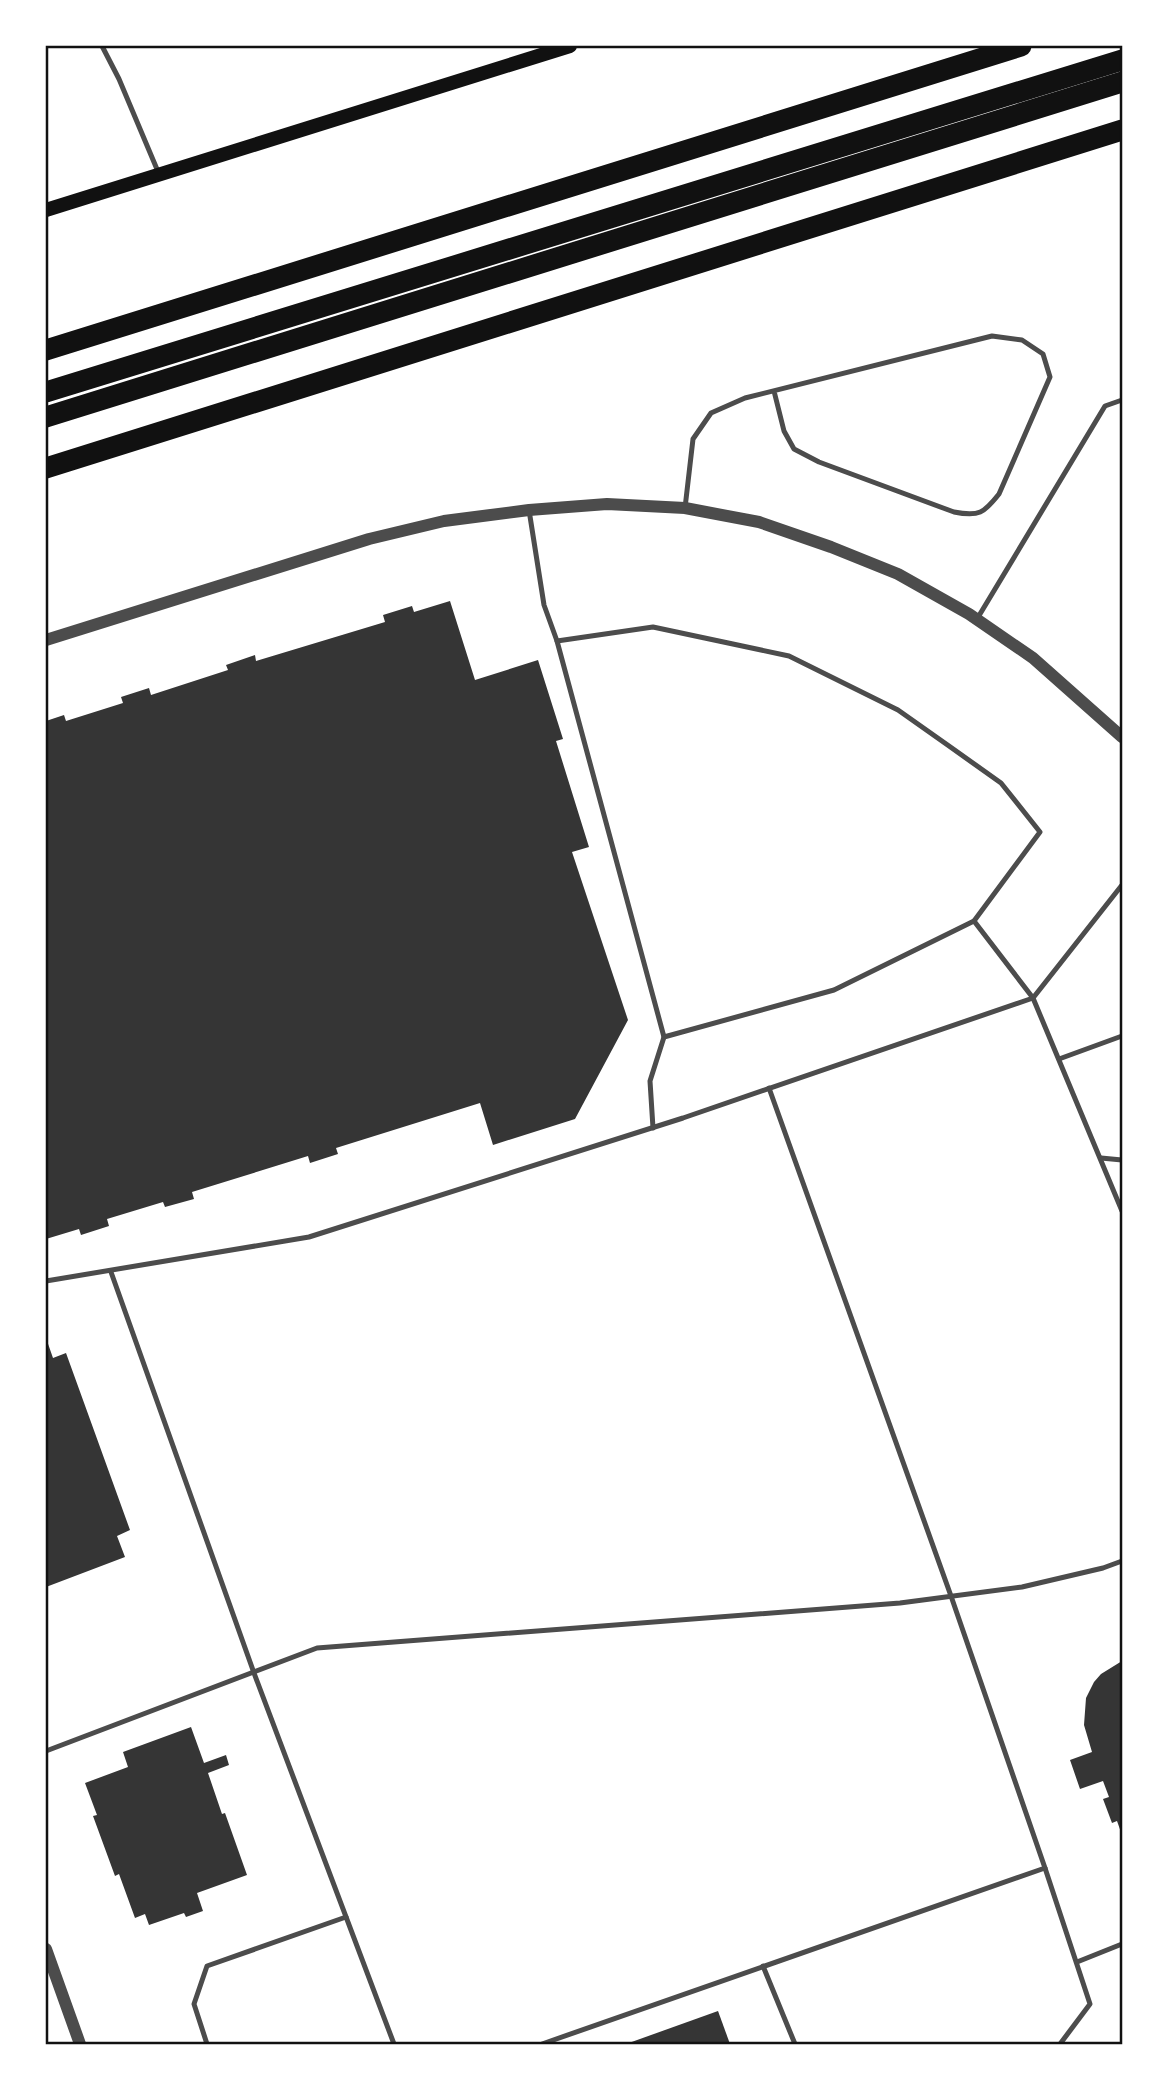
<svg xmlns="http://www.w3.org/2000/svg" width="1168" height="2090" viewBox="0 0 1168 2090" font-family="'Roboto Serif',serif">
  <rect width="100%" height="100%" fill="#fff"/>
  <g fill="#353535">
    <path d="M450 601 475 680 538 660 563 739 556 741 589 847 572 852 628 1020 575 1119 493 1145 480 1103 336 1148 338 1154 310 1163 308 1156 192 1192 194 1199 165 1207 163 1202 107 1219 109 1226 81 1235 79 1229 46 1239V721L64 715 66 721 123 703 121 697 149 688 151 695 228 670 226 665 255 655 256 661 385 622 383 615 412 606 414 612Z"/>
    <path d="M46 1338 53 1358 66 1353 130 1530 117 1536 125 1557 46 1587Z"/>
    <path d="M1122 1661V1835L1117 1821 1112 1823 1103 1799 1109 1797 1103 1781 1080 1789 1070 1760 1092 1752 1084 1725 1086 1698 1094 1682 1101 1674Z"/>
    <path d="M191 1727 204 1763 226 1755 229 1765 208 1773 222 1814 225 1813 247 1875 197 1893 203 1911 186 1917 184 1913 149 1925 145 1914 135 1918 119 1874 115 1876 93 1816 97 1815 85 1783 128 1767 123 1752Z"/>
    <path d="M718 2011 730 2044H626Z"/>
  </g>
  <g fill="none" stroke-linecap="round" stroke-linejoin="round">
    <g stroke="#4c4c4c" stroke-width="5">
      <path d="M102 46 119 79 159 174"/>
      <path d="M685 508 693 439 711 413 745 398 992 336 1022 340 1043 354 1050 377 999 494C984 513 979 517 954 512L819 462 794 449 784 431 774 391"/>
      <path d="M529 510 544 605 557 641 653 627 789 656 898 710 949 746 1001 783 1040 832 974 921 1033 998 1122 1211"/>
      <path d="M977 619 1105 406 1122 400"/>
      <path d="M557 641 664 1037 834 990 974 921"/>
      <path d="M1059 1059 1122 1036"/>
      <path d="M653 1128 650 1081 664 1037"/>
      <path d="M1101 1158 1122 1160"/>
      <path d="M111 1272 254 1673 394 2044"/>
      <path d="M46 1281 309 1237 683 1118 1033 998 1122 885"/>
      <path d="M46 1751 317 1648 900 1603 1022 1587 1103 1568 1122 1561"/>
      <path d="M1045 1868 1090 2004 1060 2044"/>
      <path d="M1077 1962 1122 1944"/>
      <path d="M763 1966 795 2044"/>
      <path d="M207 2044 194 2004 207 1966 346 1917"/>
      <path d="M542 2044 1045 1868 951 1596 769 1088"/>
    </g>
    <g stroke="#4c4c4c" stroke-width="12">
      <path d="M46 640 369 539 444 521 529 510 607 504 685 508 759 522 831 547 898 574 969 614 1033 658 1122 737"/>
      <path d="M46 1949 80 2044"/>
    </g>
    <path stroke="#111" stroke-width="14" d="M46 210 570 46"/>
    <g stroke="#111" stroke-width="21">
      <path d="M46 350 1021 46"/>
      <path d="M46 392 1122 60"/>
      <path d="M46 417 1122 82"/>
      <path d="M46 468 1122 130"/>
    </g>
  </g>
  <rect width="1168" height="2090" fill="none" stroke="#ffffff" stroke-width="94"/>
  <rect x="47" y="47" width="1074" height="1996" fill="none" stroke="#111" stroke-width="2.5"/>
</svg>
